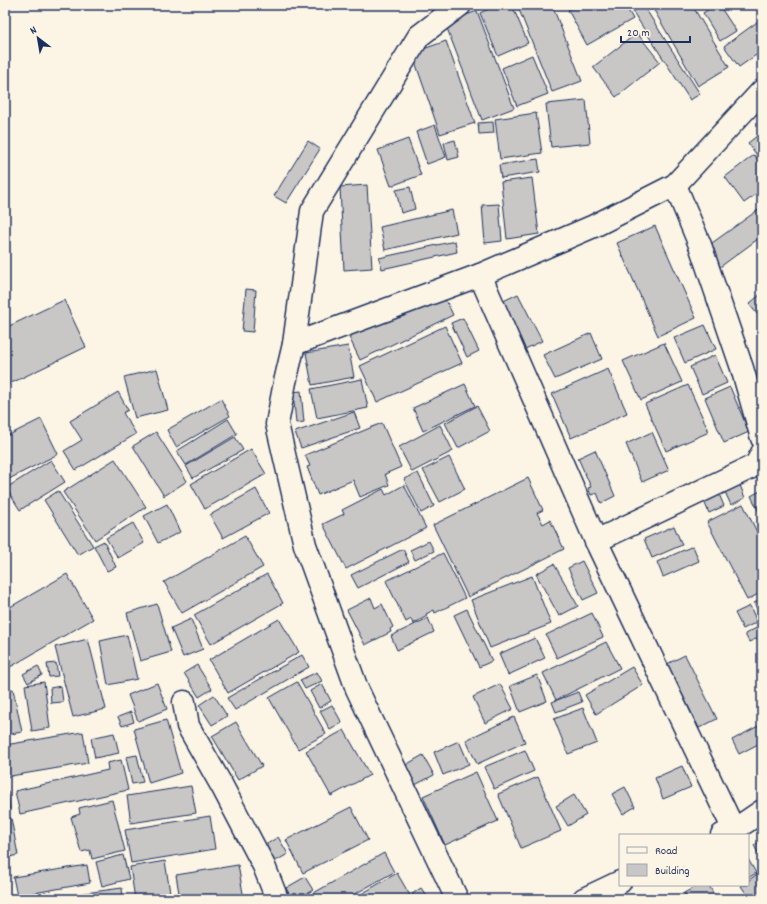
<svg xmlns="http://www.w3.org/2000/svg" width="767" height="904" viewBox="0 0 767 904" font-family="Dekko,sans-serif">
  <rect width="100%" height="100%" fill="#fcf5e5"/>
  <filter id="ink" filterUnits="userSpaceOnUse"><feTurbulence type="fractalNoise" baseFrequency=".025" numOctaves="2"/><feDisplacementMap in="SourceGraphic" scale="8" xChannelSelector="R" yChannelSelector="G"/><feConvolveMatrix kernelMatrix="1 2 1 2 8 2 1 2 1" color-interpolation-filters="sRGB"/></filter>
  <g filter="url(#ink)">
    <g fill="#c8c7c6" stroke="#1b2f5e">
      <path d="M497 5H512L528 43 498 56 480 13Z"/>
      <path d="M523 5H552L582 81 552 92 518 7Z"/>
      <path d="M577 5H625L633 19 587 45 568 10Z"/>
      <path d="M643 5 700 94 690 100 633 12Z"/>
      <path d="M651 5H692L729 67 698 86Z"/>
      <path d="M715 5H719L736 31 720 41 703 13Z"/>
      <path d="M477 11 514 108 482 120 445 23Z"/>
      <path d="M760 20 762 23V51L739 67 724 46Z"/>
      <path d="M637 33 660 62 616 97 593 67Z"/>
      <path d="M446 41 475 123 440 134 412 53Z"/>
      <path d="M532 55 548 94 517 106 502 68Z"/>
      <path d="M586 100 590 143 551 147 546 104Z"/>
      <path d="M536 113 542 153 500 159 495 119Z"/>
      <path d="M493 122 494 133 479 134 478 123Z"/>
      <path d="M435 125 446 157 427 164 416 132Z"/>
      <path d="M762 132V162L748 143Z"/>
      <path d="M408 139 421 175 391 186 378 150Z"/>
      <path d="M455 140 459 157 448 160 444 143Z"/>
      <path d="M308 141 320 149 286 203 274 196Z"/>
      <path d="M754 155 762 165V190L744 203 725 177Z"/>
      <path d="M538 159 540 172 501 178 499 165Z"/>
      <path d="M532 178 539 234 507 239 501 182Z"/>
      <path d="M367 185 372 268 344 270 340 187Z"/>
      <path d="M410 187 415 209 401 213 396 190Z"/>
      <path d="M499 204 502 241 485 243 482 205Z"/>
      <path d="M452 210 457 233 385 250 380 227Z"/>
      <path d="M758 210 762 215V236L720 267 705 248Z"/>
      <path d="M655 226 696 318 658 336 617 243Z"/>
      <path d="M455 241 457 252 382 269 379 258Z"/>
      <path d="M246 289 256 290 253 332 242 331Z"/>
      <path d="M441 290 453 315 360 360 348 335Z"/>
      <path d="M762 293V320L749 304Z"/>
      <path d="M518 294 542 341 521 351 497 304Z"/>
      <path d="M64 300 86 347 5 386V328Z"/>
      <path d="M463 318 479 351 467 357 451 323Z"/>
      <path d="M705 325 716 349 685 363 674 338Z"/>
      <path d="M445 326 462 363 377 402 360 366Z"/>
      <path d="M591 333 602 359 555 379 543 355Z"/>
      <path d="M664 343 682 382 641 400 623 361Z"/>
      <path d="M348 346 354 377 312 385 306 353Z"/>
      <path d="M715 355 727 383 702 394 690 367Z"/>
      <path d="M157 369 168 410 135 418 124 377Z"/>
      <path d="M608 369 627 413 571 438 552 394Z"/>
      <path d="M362 379 368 408 317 418 311 389Z"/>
      <path d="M465 384 475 406 423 431 413 408Z"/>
      <path d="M688 385 709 432 666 451 645 404Z"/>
      <path d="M730 387 749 432 724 443 705 398Z"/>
      <path d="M301 391 304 422 296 423 293 392Z"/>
      <path d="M118 392 128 410 123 413 136 434 76 470 64 451 82 440 70 421Z"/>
      <path d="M221 399 230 416 176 447 167 430Z"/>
      <path d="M477 406 490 431 458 448 445 423Z"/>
      <path d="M354 412 360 428 301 448 295 432Z"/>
      <path d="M41 419 58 454 5 481V437Z"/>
      <path d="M228 419 237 434 186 465 177 451Z"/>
      <path d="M382 423 401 467 385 474 389 485 360 497 353 480 318 495 307 467 310 466 305 455Z"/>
      <path d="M440 425 453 451 412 472 399 447Z"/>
      <path d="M156 432 187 481 164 496 133 446Z"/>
      <path d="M652 432 669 470 642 482 626 444Z"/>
      <path d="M235 437 243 450 193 478 186 466Z"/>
      <path d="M251 449 266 474 205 509 191 484Z"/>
      <path d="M595 450 615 496 601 503 597 493 591 495 588 488 591 487 578 458Z"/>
      <path d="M449 457 465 489 440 502 423 470Z"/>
      <path d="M115 459 146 507 95 540 63 492Z"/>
      <path d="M51 460 65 482 20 510 6 488Z"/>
      <path d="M418 473 434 506 421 513 404 479Z"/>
      <path d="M528 478 543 510 537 513 543 524 550 520 564 549 468 597 433 525Z"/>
      <path d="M404 485 426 528 346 569 323 524 344 514 342 510 383 489 386 495Z"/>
      <path d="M740 485 745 498 731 505 725 492Z"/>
      <path d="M256 489 269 513 223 538 210 515Z"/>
      <path d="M762 490V518L751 496Z"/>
      <path d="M58 491 93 546 78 555 44 500Z"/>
      <path d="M719 494 724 506 709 513 704 501Z"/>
      <path d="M167 504 180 532 158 543 144 516Z"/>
      <path d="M743 504 762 542V592L747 600 707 522Z"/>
      <path d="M133 523 144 543 118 558 106 538Z"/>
      <path d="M674 526 682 545 652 558 644 539Z"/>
      <path d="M245 536 263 567 182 613 164 582Z"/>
      <path d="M104 541 116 567 107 571 94 546Z"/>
      <path d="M429 541 434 551 415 560 410 550Z"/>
      <path d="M693 546 699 561 663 577 657 562Z"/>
      <path d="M403 549 409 562 358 588 351 575Z"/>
      <path d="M443 553 465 598 435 613 434 610 426 614 427 616 413 624 411 619 406 622 386 581Z"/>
      <path d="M582 561 598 593 583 600 568 568Z"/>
      <path d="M554 564 578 606 559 616 536 574Z"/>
      <path d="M67 574 93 619 5 670V610Z"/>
      <path d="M267 574 283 603 211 644 194 615Z"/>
      <path d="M532 576 551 624 490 648 471 600Z"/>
      <path d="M371 598 375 608 382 604 393 627 390 629 391 632 365 645 347 610Z"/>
      <path d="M762 599V616L761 617 754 603Z"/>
      <path d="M157 604 171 652 140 661 127 613Z"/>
      <path d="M750 606 757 622 743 629 735 613Z"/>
      <path d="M467 609 492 661 479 667 454 615Z"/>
      <path d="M592 613 603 637 557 658 546 635Z"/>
      <path d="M428 618 434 632 397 650 391 636Z"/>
      <path d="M191 619 203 649 183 657 171 628Z"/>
      <path d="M279 619 299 652 228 693 209 660Z"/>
      <path d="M762 625V636L749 642 745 634Z"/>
      <path d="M127 635 137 679 108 685 100 641Z"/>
      <path d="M535 638 545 658 508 675 499 654Z"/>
      <path d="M88 639 106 709 73 717 55 647Z"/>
      <path d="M606 642 620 668 556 700 543 673Z"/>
      <path d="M302 655 309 667 235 710 227 698Z"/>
      <path d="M685 655 717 719 699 728 667 664Z"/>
      <path d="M56 663 58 676 49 677 47 664Z"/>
      <path d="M197 665 212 689 199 697 184 673Z"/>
      <path d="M38 666 42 675 28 683 23 674Z"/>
      <path d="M632 667 643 685 596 714 585 695Z"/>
      <path d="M317 672 322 681 305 689 300 680Z"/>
      <path d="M537 675 547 701 520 712 510 686Z"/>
      <path d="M44 682 50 728 32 731 25 685Z"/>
      <path d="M297 682 326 734 298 749 269 698Z"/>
      <path d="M157 683 167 709 138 721 128 695Z"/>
      <path d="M322 684 331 701 319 708 310 691Z"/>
      <path d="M500 684 513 709 485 723 473 697Z"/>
      <path d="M61 686 63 702 51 703 50 688Z"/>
      <path d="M13 689 22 732 5 735V690Z"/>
      <path d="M578 692 582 702 556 712 552 702Z"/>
      <path d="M214 695 227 716 212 725 199 705Z"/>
      <path d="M332 705 342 723 330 730 320 711Z"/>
      <path d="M583 708 597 743 568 754 554 719Z"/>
      <path d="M131 712 134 722 122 726 118 717Z"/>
      <path d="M514 717 525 742 477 764 466 740Z"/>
      <path d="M166 720 181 773 149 783 134 729Z"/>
      <path d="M236 722 262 766 238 780 212 736Z"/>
      <path d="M762 724V742L739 754 732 740Z"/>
      <path d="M344 730 370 775 331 796 306 751Z"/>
      <path d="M83 732 88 763 5 777V745Z"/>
      <path d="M114 733 119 753 95 758 91 738Z"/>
      <path d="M459 741 469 764 443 775 434 752Z"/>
      <path d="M525 750 534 771 494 789 484 767Z"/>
      <path d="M137 755 143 782 132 784 126 757Z"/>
      <path d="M423 755 434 775 415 785 404 766Z"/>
      <path d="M121 760 128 790 20 814 15 791 108 770 107 763Z"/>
      <path d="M682 766 691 787 663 799 655 778Z"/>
      <path d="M476 772 498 821 445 845 423 796Z"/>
      <path d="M538 777 561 831 521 848 498 794Z"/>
      <path d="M191 786 196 813 131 823 127 796Z"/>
      <path d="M625 787 635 807 623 814 612 794Z"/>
      <path d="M8 792 10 809H5V793Z"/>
      <path d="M574 795 586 815 568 826 556 806Z"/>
      <path d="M112 800 125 851 92 859 90 850 81 852 71 817 80 814 79 808Z"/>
      <path d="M351 807 368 840 303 873 286 840Z"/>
      <path d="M210 816 215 849 131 863 125 830Z"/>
      <path d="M11 818 18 855 5 858V819Z"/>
      <path d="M278 837 288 854 274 862 264 846Z"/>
      <path d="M762 841V862L754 845Z"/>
      <path d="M384 853 394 872 346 899H315L312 894Z"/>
      <path d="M123 855 129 879 102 886 96 862Z"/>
      <path d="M748 859 756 873 748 878Z"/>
      <path d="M165 861 171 899H135L130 867Z"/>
      <path d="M87 865 90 883 17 896 13 877Z"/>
      <path d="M238 865 244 899H180L176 875Z"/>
      <path d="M761 871 762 872V899H750L741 886 743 885H748V881Z"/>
      <path d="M397 873 412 899H353Z"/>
      <path d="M305 877 313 890 297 899H292L286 888Z"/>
      <path d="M699 885H709L716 899H687L684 893Z"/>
      <path d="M122 888 123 899H40Z"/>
      <path d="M421 888 429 899H415L412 894Z"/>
    </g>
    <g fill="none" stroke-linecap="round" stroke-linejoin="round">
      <defs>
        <g id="minor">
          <path d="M675 185 700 245 742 368 762 438"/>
          <path d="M480 275 596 541 734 830"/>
          <path d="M294 344 480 275 594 226 675 185 762 91"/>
          <path d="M596 541 756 465 762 453"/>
          <path d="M184 702 188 726 222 786 264 866 277 899"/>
          <path d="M457 899 357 689 305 545 277 424 285 382 294 344 312 211 419 36 460 5"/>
        </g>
        <g id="tertiary">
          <path d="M722 835 734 830 762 811"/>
          <path d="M584 899 620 882"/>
        </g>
      </defs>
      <use href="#minor" stroke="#1b2f5e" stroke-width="25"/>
      <use href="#tertiary" stroke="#1b2f5e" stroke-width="25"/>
      <use href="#minor" stroke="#fcf5e5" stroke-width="22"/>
      <use href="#tertiary" stroke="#fcf5e5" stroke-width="22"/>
    </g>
  </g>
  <rect width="767" height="904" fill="none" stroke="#fcf5e5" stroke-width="20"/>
  <rect x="10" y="10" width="747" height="884" fill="none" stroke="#1b2f5e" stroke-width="1.5" filter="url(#ink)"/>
  <rect x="619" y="834" width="130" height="52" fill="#fcf5e5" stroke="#a2a6af"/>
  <rect x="627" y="847" width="20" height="6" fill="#fcf5e5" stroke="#a2a6af"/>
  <text x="655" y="854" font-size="12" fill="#1b2f5e">Road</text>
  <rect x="627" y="864" width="20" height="12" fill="#c8c7c6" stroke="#a2a6af"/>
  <text x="655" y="874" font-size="12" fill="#1b2f5e">Building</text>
  <g transform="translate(38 38) rotate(329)" stroke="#fcf5e5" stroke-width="3" paint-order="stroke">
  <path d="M0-3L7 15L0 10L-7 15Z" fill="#1b2f5e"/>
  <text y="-6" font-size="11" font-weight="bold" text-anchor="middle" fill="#1b2f5e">N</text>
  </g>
  <path d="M621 36v6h69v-6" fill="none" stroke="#1b2f5e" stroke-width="2"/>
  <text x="627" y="36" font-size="12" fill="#1b2f5e" stroke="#fcf5e5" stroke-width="3" paint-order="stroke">20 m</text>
</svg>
